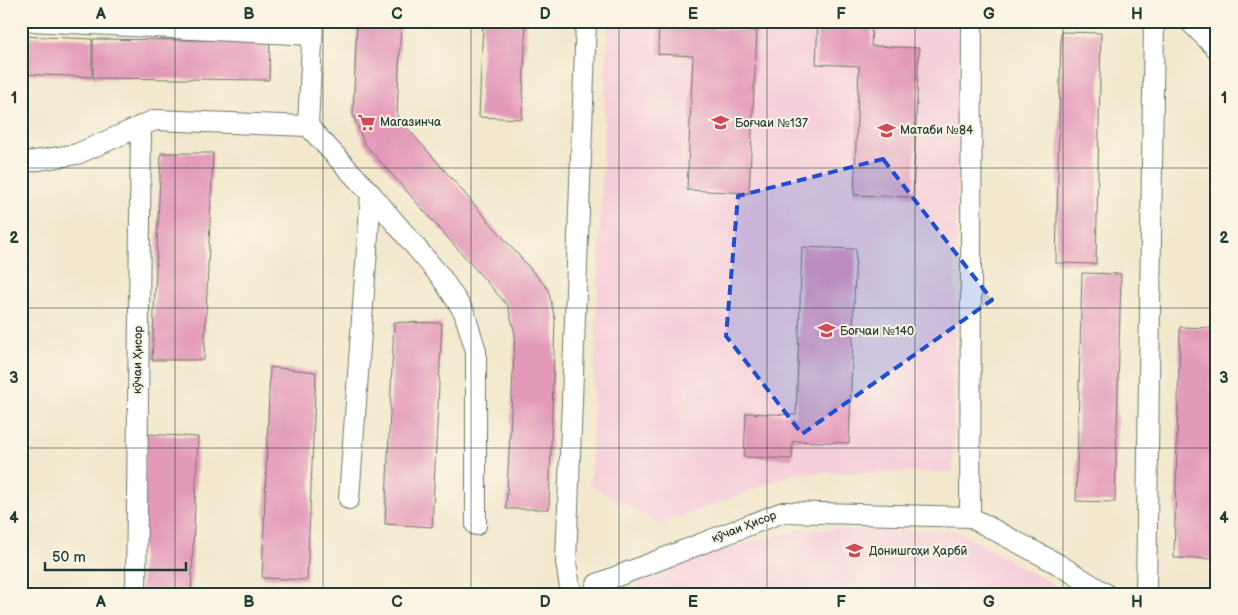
<svg xmlns="http://www.w3.org/2000/svg" width="1238" height="615" viewBox="0 0 1238 615" font-family="'Balsamiq Sans',sans-serif">
  <rect width="100%" height="100%" fill="#fcf5e5"/>
  <filter id="ink" filterUnits="userSpaceOnUse"><feTurbulence type="fractalNoise" baseFrequency=".02" numOctaves="2"/><feDisplacementMap in="SourceGraphic" scale="10" xChannelSelector="R" yChannelSelector="G"/><feConvolveMatrix kernelMatrix="1 2 1 2 8 2 1 2 1" color-interpolation-filters="sRGB"/></filter>
  <filter id="wash" filterUnits="userSpaceOnUse"><feTurbulence type="fractalNoise" baseFrequency=".0096" numOctaves="4" result="noise"/><feDisplacementMap in="SourceGraphic" scale="20" xChannelSelector="R" yChannelSelector="G"/><feGaussianBlur stdDeviation="1.12" result="paint"/><feColorMatrix in="noise" values="0 0 0 0 0 0 0 0 0 0 0 0 0 0 0 0 0 1.4 0 .05"/><feComposite in="paint" operator="in"/></filter>
  <g filter="url(#wash)">
    <rect width="100%" height="100%" fill="#f3e8cd"/>
    <g fill="#f5cfda">
      <path d="M608 21H959L953 472 796 473 661 525 590 485Z"/>
      <path d="M802 529 956 531 1070 594H633L643 570Z"/>
    </g>
    <g id="blocks">
      <g fill="#e39ab9">
        <path d="M357 21H401L397 116 548 289 555 319 549 509H506L515 334 508 306 364 143 353 114Z"/>
        <path d="M483 21H526L522 119 479 117Z"/>
        <path d="M659 21H710L709 29 757 31 749 193 687 190 693 56 658 54Z"/>
        <path d="M818 21 872 22 871 46 919 48 913 197 854 195 859 66 816 64Z"/>
        <path d="M1061 32 1101 33 1096 264 1056 263Z"/>
        <path d="M21 36 92 39V77L21 74Z"/>
        <path d="M93 39 270 41 269 80 93 78Z"/>
        <path d="M161 153H213L204 360H152Z"/>
        <path d="M802 247 856 249 849 443 793 441 792 459 744 457 746 413 796 415Z"/>
        <path d="M1082 273 1121 274 1115 502 1076 501Z"/>
        <path d="M394 322 442 323 432 527 385 524Z"/>
        <path d="M1180 327 1217 328V559L1174 558Z"/>
        <path d="M270 367 316 372 307 580 262 578Z"/>
        <path d="M146 434 198 437 191 594H141Z"/>
      </g>
    </g>
  </g>
  <g filter="url(#ink)">
    <use href="#blocks" fill-opacity="0" stroke="#69796a" stroke-width="1"/>
    <g fill="none" stroke-linecap="round" stroke-linejoin="round">
      <defs>
        <g id="minor">
          <path d="M31 21 312 35"/>
          <path d="M1189 21 1217 49"/>
          <path d="M1215 47 1216 21"/>
          <path d="M308 126 313 23"/>
          <path d="M21 163 77 154 155 120 308 126 371 194 441 277 464 312 476 351V525"/>
          <path d="M349 499 371 194"/>
          <path d="M970 517 972 21"/>
          <path d="M136 594 141 126"/>
          <path d="M571 594 566 562 586 21"/>
          <path d="M593 594 597 584 783 512 970 517 1058 564 1106 594"/>
          <path d="M1146 594 1154 21"/>
        </g>
      </defs>
      <use href="#minor" stroke="#69796a" stroke-width="22"/>
      <use href="#minor" stroke="#fff" stroke-width="20"/>
    </g>
  </g>
  <path fill="#1d4ed8" fill-opacity="0.2" stroke="#1d4ed8" stroke-width="4" stroke-dasharray="10 6" stroke-linejoin="round" d="M883 159 992 300 802 434 726 336 738 196Z"/>
  <path fill="none" stroke="#1f3d34" stroke-width="1" stroke-opacity="0.55" d="M175 21V594M323 21V594M471 21V594M619 21V594M767 21V594M915 21V594M1063 21V594M21 168H1217M21 308H1217M21 448H1217"/>
  <defs>
    <symbol id="supermarket-bare" viewBox="-9 -9 18 18"><path d="M-6-5.5h2.5l.6 2H6L4.5 2H-2.5L-4.4-4H-6ZM-1.5 3.2a1.3 1.3 0 1 0 .1 0ZM3 3.2a1.3 1.3 0 1 0 .1 0Z" fill="#d1495b" stroke="#fcf5e5" stroke-width="2.5" paint-order="stroke"/></symbol>
    <symbol id="school-bare" viewBox="-9 -9 18 18"><path d="M0-5L7-2L0 1L-7-2ZM-4 1L0 2.5L4 1V4Q0 6-4 4Z" fill="#d1495b" stroke="#fcf5e5" stroke-width="2.5" paint-order="stroke"/></symbol>
    <symbol id="university-bare" viewBox="-9 -9 18 18"><path d="M0-5L7-2L0 1L-7-2ZM-4 1L0 2.5L4 1V4Q0 6-4 4Z" fill="#d1495b" stroke="#fcf5e5" stroke-width="2.5" paint-order="stroke"/></symbol>
  </defs>
  <g fill-rule="evenodd">
    <use href="#supermarket-bare" x="354" y="110" width="25" height="25"/>
    <use href="#school-bare" x="708" y="110" width="25" height="25"/>
    <use href="#school-bare" x="874" y="118" width="25" height="25"/>
    <use href="#school-bare" x="814" y="318" width="25" height="25"/>
    <use href="#university-bare" x="842" y="538" width="25" height="25"/>
  </g>
  <g text-anchor="middle" dominant-baseline="central" stroke-width="4" stroke-linejoin="round" paint-order="stroke">
    <g font-size="12" fill="#1f3d34" stroke="#fcf5e5" text-anchor="start">
      <text x="380" y="122">Магазинча</text>
      <text x="735" y="123">Боғчаи №137</text>
      <text x="900" y="130">Матаби №84</text>
      <text x="840" y="331">Боғчаи №140</text>
      <text x="869" y="551">Донишгоҳи Ҳарбӣ</text>
    </g>
    <g font-size="12" fill="#1f3d34" stroke="#fcf5e5">
      <text transform="translate(138 360) rotate(-89)">кӯчаи Ҳисор</text>
      <text transform="translate(744 527) rotate(-21)">кӯчаи Ҳисор</text>
    </g>
  </g>
  <rect width="1238" height="615" fill="none" stroke="#fcf5e5" stroke-width="55"/>
  <path d="M45 562v8h141v-8" fill="none" stroke="#1f3d34" stroke-width="2.5"/>
  <text x="52" y="562" font-size="15" fill="#1f3d34" stroke="#fcf5e5" stroke-width="4" paint-order="stroke">50 m</text>
  <rect x="28" y="28" width="1182" height="560" fill="none" stroke="#1f3d34" stroke-width="2"/>
  <g font-size="16" text-anchor="middle" font-weight="bold" fill="#1f3d34">
    <text x="101" y="19">A</text>
    <text x="249" y="19">B</text>
    <text x="397" y="19">C</text>
    <text x="545" y="19">D</text>
    <text x="693" y="19">E</text>
    <text x="841" y="19">F</text>
    <text x="989" y="19">G</text>
    <text x="1137" y="19">H</text>
    <text x="14" y="103">1</text>
    <text x="1224" y="103">1</text>
    <text x="14" y="243">2</text>
    <text x="1224" y="243">2</text>
    <text x="14" y="383">3</text>
    <text x="1224" y="383">3</text>
    <text x="14" y="523">4</text>
    <text x="1224" y="523">4</text>
    <text x="101" y="607">A</text>
    <text x="249" y="607">B</text>
    <text x="397" y="607">C</text>
    <text x="545" y="607">D</text>
    <text x="693" y="607">E</text>
    <text x="841" y="607">F</text>
    <text x="989" y="607">G</text>
    <text x="1137" y="607">H</text>
  </g>
</svg>
